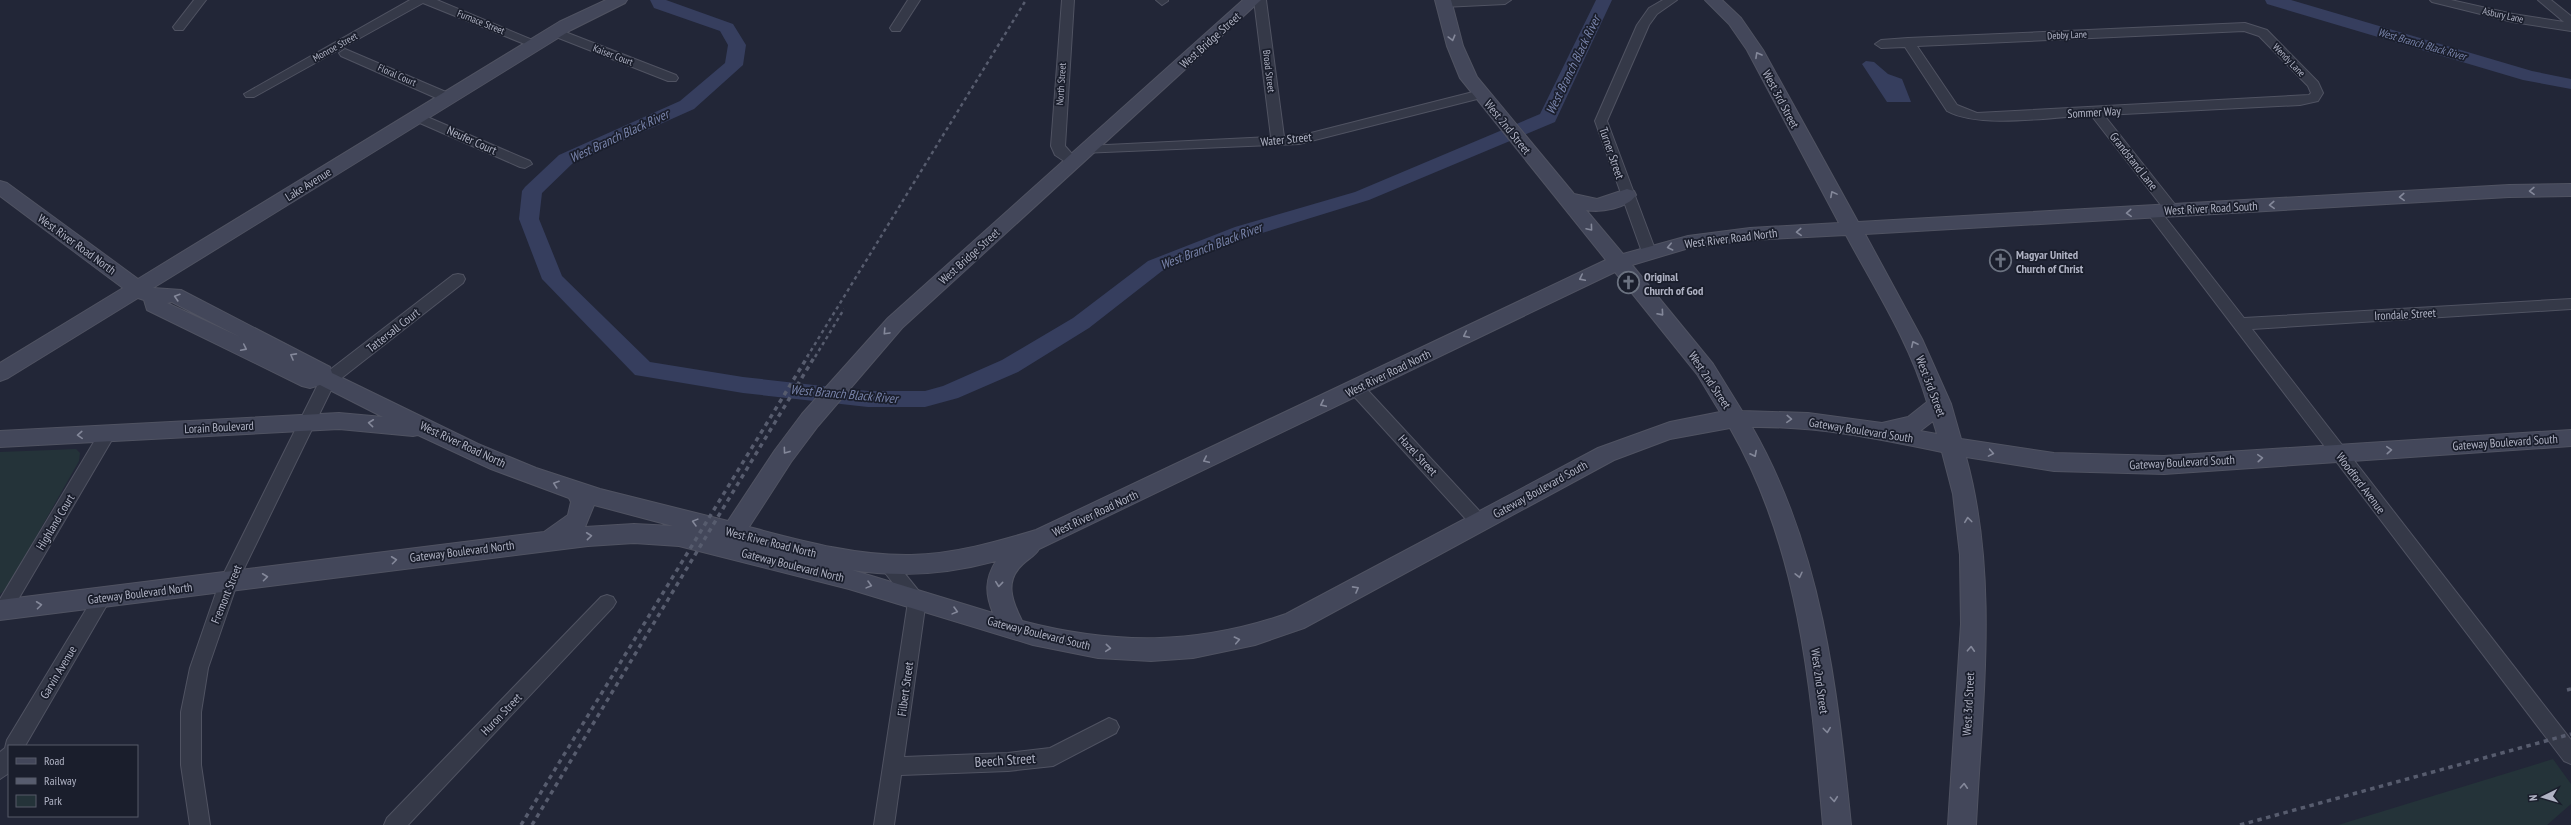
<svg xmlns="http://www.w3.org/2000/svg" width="2571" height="825" viewBox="0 0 2571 825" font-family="'PT Sans Narrow',sans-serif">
  <rect width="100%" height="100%" fill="#222637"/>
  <g fill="#243339">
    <path d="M76 449 80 453 79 461 7 588 0 594V452Z"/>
    <path d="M2553 759 2571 784V804L2547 825H2338Z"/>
  </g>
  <path fill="#363e5e" d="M1866 61 1874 62 1888 74 1902 79 1911 102H1887L1862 64Z"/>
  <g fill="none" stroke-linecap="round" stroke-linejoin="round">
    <g fill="#363e5e" fill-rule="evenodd">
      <path d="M650 0H666L733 24 746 45 743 65 694 109 573 163 542 193 539 219 562 276 650 362 743 377 868 391H925L943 386 1002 360 1073 318 1148 261 1235 227 1355 192 1540 114 1596 0H1612L1555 122 1369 200 1249 237 1162 271 1089 328 1018 372 958 398 925 407H868L743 393 635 375 542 279 519 219 522 191 525 187 559 155 680 101 725 63 728 45 720 31 654 8Z"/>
      <path d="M2265 0H2291L2532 71 2571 79V89L2523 80 2267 4Z"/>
    </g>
    <defs>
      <g id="street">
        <path d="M194 0H206L183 30H175L173 27Z"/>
        <path d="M410 0H437L542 44 536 48 532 47 423 3 254 97H246L244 94Z"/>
        <path d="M908 0H920L900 31H892L890 28Z"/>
        <path d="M1062 0H1074L1065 146 1080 163 1073 167 1055 155 1051 146Z"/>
        <path d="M1156 0H1168V1L1162 5Z"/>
        <path d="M1254 0H1266L1284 137 1299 136 1481 90 1487 94 1485 97 1299 144 1081 153 1079 150 1081 147 1086 146 1271 137Z"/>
        <path d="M1441 0H1511L1505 4 1443 7 1437 3Z"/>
        <path d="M1663 0H1677L1657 14 1649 25 1607 121 1656 252 1649 257 1642 252 1595 121 1637 25 1649 8Z"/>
        <path d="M2430 0H2451L2513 14 2564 22 2538 0H2551L2571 16V31L2513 22 2432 2Z"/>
        <path d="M2245 23 2267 30 2318 82 2323 93 2318 101 2300 105 2104 115 2177 207 2179 210 2172 214 2167 213 2091 115C2053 117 1979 129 1947 111L1905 47 1881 48 1875 44 1881 40 1908 38ZM2244 31 2259 36 2308 86 2311 93 2309 95 1977 113 1957 105 1917 46Z"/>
        <path d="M555 28 676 75 678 78 676 81H668L551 35V29Z"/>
        <path d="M345 49 453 95 454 98 453 101H443L341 56 339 53Z"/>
        <path d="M418 113 530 161 532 164 525 168 520 167 413 120 412 117 413 114Z"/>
        <path d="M2153 206 2158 208 2244 318 2571 299V309L2252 329 2571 740V764L2564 761 2148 214 2146 211Z"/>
        <path d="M458 274 463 275 465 279 463 283 334 384 238 581 208 668 201 712V765L210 825H190L181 765V712L190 668 220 581 322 376 453 275Z"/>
        <path d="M1356 382 1362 384 1485 517 1488 522 1485 527 1479 529 1473 527 1350 392 1348 388 1350 384Z"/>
        <path d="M107 428 113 430 115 434 113 438 9 615 0 617V599L101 430Z"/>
        <path d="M887 557 893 559 926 600 904 757 1008 753 1050 748 1109 718 1116 721 1119 727 1116 733 1053 766 1008 771 901 775 894 825H874L908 602 878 564 881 559Z"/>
        <path d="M102 591 108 593 111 598 108 603 25 746H9V773L0 779V752L5 748 7 740 96 593Z"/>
        <path d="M607 595 613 597 616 602 613 607 408 825H384L387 818 601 597Z"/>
      </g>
      <path id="secondary" d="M606 0H627L625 3 571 30 153 288 181 290 330 367 332 373 478 444 536 468 600 489 728 521 775 450 802 414 888 318 1243 0H1261L902 328 818 426 791 462 749 527C802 541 856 556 911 555 954 554 996 542 1036 530L1606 260 1460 78 1447 46 1435 0H1451L1463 46 1477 77 1574 194 1597 199 1627 189 1634 191 1636 195C1628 208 1601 213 1586 210L1623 254 1688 236 1750 228 1839 223 1747 50 1729 24 1705 0H1722L1741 18 1763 50 1858 222 2509 185 2571 184V196L2509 197 1865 234 1922 339 1951 404 1961 439 2054 453 2164 456 2571 430V446L2164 474 2054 471 1966 457C1999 576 1982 703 1976 825H1948L1961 624 1960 555 1953 494 1942 452C1880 439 1817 426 1752 427 1822 549 1837 687 1851 825H1823C1811 689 1800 549 1730 428L1670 439 1614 460 1304 628 1255 645 1193 658 1151 661 1098 658 1033 645 849 589 679 546 634 543 588 546 0 620V600L544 532 568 515 571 502 569 498 491 469 418 435 413 436 339 429 0 447V431L339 413 383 417 320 385 310 388 302 386 147 310 144 300 138 298 8 378 0 381V363L123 288 0 196V181L7 183 138 279 559 22ZM1846 235C1875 289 1910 343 1927 402L1908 417 1882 423 1808 413 1742 411 1713 364 1632 265 1689 248 1750 240ZM1615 272 1697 374 1720 412 1670 422 1598 448 1286 614C1196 645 1114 645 1022 621 1012 601 1004 581 1023 564 1029 558 1035 556 1039 549ZM172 302 240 337 167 303ZM1933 421 1937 434 1920 431ZM594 505 673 526 634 524 585 527ZM996 561C985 579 985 594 993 613L852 570C901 578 948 574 996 561Z"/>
    </defs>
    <use href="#street" stroke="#505362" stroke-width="2"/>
    <use href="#secondary" stroke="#505362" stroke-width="2"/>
    <use href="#street" fill="#353948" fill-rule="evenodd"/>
    <use href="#secondary" fill="#43475a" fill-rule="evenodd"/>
    <g stroke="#575c6e" stroke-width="2.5" stroke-dasharray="3.5 3.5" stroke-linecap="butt">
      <path d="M807 357 1026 0"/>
      <path d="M815 357 844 309"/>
    </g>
    <g stroke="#575c6e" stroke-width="3.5" stroke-dasharray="4.5 4.5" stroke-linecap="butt">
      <path d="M2567 690 2571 689"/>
      <path d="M521 825 808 356"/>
      <path d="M532 825 815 356"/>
      <path d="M2240 825 2571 734"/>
    </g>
  </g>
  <defs><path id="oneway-chevron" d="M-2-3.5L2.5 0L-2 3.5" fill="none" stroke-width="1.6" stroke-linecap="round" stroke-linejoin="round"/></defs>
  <g stroke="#84889a">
    <use href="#oneway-chevron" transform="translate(1452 38) rotate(75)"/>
    <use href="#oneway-chevron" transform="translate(1758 55) rotate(-119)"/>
    <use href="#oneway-chevron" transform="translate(2532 191) rotate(179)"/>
    <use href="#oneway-chevron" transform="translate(1833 194) rotate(-118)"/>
    <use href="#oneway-chevron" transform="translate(2402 197) rotate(177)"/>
    <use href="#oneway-chevron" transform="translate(2272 205) rotate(177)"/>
    <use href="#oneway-chevron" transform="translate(2129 213) rotate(177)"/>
    <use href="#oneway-chevron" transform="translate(1590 228) rotate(50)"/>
    <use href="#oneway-chevron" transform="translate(1799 232) rotate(177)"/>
    <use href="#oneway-chevron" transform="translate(1670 247) rotate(167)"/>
    <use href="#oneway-chevron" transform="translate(1582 278) rotate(154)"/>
    <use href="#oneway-chevron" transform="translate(177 297) rotate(-163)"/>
    <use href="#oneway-chevron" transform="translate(1661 313) rotate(49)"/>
    <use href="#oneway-chevron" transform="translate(886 332) rotate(133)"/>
    <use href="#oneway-chevron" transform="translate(1466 335) rotate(154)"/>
    <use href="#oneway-chevron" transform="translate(1914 344) rotate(-115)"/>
    <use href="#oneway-chevron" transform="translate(244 348) rotate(26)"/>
    <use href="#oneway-chevron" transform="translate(293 356) rotate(-151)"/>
    <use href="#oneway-chevron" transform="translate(1323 404) rotate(155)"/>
    <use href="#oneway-chevron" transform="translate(1789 419) rotate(3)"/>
    <use href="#oneway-chevron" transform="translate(371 423) rotate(-174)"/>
    <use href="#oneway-chevron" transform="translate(80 435) rotate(177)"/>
    <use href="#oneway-chevron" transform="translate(2389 450) rotate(-4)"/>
    <use href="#oneway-chevron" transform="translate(786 451) rotate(126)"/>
    <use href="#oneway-chevron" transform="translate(1991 453) rotate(10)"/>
    <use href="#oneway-chevron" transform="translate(1754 454) rotate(63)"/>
    <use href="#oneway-chevron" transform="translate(2260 458) rotate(-4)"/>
    <use href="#oneway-chevron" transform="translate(1206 460) rotate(155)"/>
    <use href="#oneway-chevron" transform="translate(556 484) rotate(-161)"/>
    <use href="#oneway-chevron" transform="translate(1968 520) rotate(-97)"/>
    <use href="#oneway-chevron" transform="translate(695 522) rotate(-165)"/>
    <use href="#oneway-chevron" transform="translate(589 536) rotate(-6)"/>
    <use href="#oneway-chevron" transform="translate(394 560) rotate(-7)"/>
    <use href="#oneway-chevron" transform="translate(1799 575) rotate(77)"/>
    <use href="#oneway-chevron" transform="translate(265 577) rotate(-7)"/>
    <use href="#oneway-chevron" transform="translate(999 584) rotate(96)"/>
    <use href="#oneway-chevron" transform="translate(869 585) rotate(15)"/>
    <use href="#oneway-chevron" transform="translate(1356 589) rotate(-29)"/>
    <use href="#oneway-chevron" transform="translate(39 605) rotate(-7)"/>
    <use href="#oneway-chevron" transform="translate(955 611) rotate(15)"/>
    <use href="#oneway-chevron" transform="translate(1237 640) rotate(-12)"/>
    <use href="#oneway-chevron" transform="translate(1108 648) rotate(5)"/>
    <use href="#oneway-chevron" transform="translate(1971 649) rotate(-87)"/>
    <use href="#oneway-chevron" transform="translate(1827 730) rotate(83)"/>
    <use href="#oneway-chevron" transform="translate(1964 786) rotate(-87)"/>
    <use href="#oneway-chevron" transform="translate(1834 799) rotate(85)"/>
  </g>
  <defs>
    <symbol id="church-ring" viewBox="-11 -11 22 22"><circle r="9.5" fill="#1a1e2c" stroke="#6b7280" stroke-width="1.5"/><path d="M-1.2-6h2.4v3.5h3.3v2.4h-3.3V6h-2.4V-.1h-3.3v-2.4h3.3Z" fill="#6b7280"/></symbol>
  </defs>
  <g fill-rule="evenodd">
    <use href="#church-ring" x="1988" y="248" width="25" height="25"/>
    <use href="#church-ring" x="1616" y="270" width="25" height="25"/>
  </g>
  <g text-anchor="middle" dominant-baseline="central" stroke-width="3.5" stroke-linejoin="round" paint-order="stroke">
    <g font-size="10" fill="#b0b3c4" stroke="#1a1e2c">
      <text transform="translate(2503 15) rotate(12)">Asbury Lane</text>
      <text transform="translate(481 22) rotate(22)">Furnace Street</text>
      <text transform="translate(2067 35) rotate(-3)">Debby Lane</text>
      <text transform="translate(335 47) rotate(-29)">Monroe Street</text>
      <text transform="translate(613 55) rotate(21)">Kaiser Court</text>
      <text transform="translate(2289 60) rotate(46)">Wendy Lane</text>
      <text transform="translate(1269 71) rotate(83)">Broad Street</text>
      <text transform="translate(397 75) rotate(24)">Floral Court</text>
      <text transform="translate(1061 84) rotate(-86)">North Street</text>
    </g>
    <g font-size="11" font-style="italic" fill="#7984ab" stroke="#1a1e2c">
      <text transform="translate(2422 44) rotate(16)">West Branch Black River</text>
    </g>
    <g font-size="12" fill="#b0b3c4" stroke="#1a1e2c">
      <text transform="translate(1210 40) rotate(-42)">West Bridge Street</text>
      <text transform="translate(1781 99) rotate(62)">West 3rd Street</text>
      <text transform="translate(2094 112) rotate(-3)">Sommer Way</text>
      <text transform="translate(1508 127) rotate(51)">West 2nd Street</text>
      <text transform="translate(1286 139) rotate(-6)">Water Street</text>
      <text transform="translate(472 140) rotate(24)">Neufer Court</text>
      <text transform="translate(1612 153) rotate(71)">Turner Street</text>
      <text transform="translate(2134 161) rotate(52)">Grandstand Lane</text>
      <text transform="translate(308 184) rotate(-32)">Lake Avenue</text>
      <text transform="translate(2211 208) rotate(-3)">West River Road South</text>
      <text transform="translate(1731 238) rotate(-7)">West River Road North</text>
      <text transform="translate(77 244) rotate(36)">West River Road North</text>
      <text transform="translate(969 256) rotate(-42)">West Bridge Street</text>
      <text transform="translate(2405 314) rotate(-3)">Irondale Street</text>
      <text transform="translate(393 330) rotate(-38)">Tattersall Court</text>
      <text transform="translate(1388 373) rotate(-26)">West River Road North</text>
      <text transform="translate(1710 380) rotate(56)">West 2nd Street</text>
      <text transform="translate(1931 386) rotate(69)">West 3rd Street</text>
      <text transform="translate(219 427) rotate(-3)">Lorain Boulevard</text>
      <text transform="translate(1861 430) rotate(9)">Gateway Boulevard South</text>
      <text transform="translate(2505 442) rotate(-4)">Gateway Boulevard South</text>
      <text transform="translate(463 444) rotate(25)">West River Road North</text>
      <text transform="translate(1418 455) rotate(47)">Hazel Street</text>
      <text transform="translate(2182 462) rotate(-3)">Gateway Boulevard South</text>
      <text transform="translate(2361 483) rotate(53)">Woodford Avenue</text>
      <text transform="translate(1540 489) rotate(-29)">Gateway Boulevard South</text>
      <text transform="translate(1095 513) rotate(-25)">West River Road North</text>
      <text transform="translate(55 522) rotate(-59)">Highland Court</text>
      <text transform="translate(771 542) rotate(14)">West River Road North</text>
      <text transform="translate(462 551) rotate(-7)">Gateway Boulevard North</text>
      <text transform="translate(793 565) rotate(14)">Gateway Boulevard North</text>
      <text transform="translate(140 593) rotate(-7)">Gateway Boulevard North</text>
      <text transform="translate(226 594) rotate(-68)">Fremont Street</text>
      <text transform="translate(1039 633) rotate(14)">Gateway Boulevard South</text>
      <text transform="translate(58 672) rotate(-59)">Garvin Avenue</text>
      <text transform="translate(1820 681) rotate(82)">West 2nd Street</text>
      <text transform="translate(905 689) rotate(-82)">Filbert Street</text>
      <text transform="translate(1968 704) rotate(-87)">West 3rd Street</text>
      <text transform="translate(501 714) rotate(-46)">Huron Street</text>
    </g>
    <g font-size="12" font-weight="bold" fill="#b0b3c4" stroke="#1a1e2c" text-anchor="start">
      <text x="2016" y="254">Magyar United<tspan x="2016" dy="14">Church of Christ</tspan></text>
      <text x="1644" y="276">Original<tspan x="1644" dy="14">Church of God</tspan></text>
    </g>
    <g font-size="13" font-style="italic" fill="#7984ab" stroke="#1a1e2c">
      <text transform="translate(1573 65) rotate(-64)">West Branch Black River</text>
      <text transform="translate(619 136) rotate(-25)">West Branch Black River</text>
      <text transform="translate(1211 246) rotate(-21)">West Branch Black River</text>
      <text transform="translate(844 394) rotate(5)">West Branch Black River</text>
    </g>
    <g font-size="14" fill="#b0b3c4" stroke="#1a1e2c">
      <text transform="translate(1005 760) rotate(-4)">Beech Street</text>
    </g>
  </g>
  <rect x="8" y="745" width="130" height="72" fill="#1a1e2c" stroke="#565a69"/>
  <rect x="16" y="758" width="20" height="6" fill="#43475a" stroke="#565a69"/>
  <text x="44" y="765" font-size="12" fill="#b0b3c4">Road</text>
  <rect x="16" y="778" width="20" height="6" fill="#575c6e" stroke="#565a69"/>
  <text x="44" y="785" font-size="12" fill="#b0b3c4">Railway</text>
  <rect x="16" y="795" width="20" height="12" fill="#243339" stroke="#565a69"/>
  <text x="44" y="805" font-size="12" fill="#b0b3c4">Park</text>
  <g transform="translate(2543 797) rotate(265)" stroke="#1a1e2c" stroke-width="3" paint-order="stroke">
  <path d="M0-3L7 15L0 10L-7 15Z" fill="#b0b3c4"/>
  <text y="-6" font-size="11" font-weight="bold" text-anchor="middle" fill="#b0b3c4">N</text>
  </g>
</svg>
